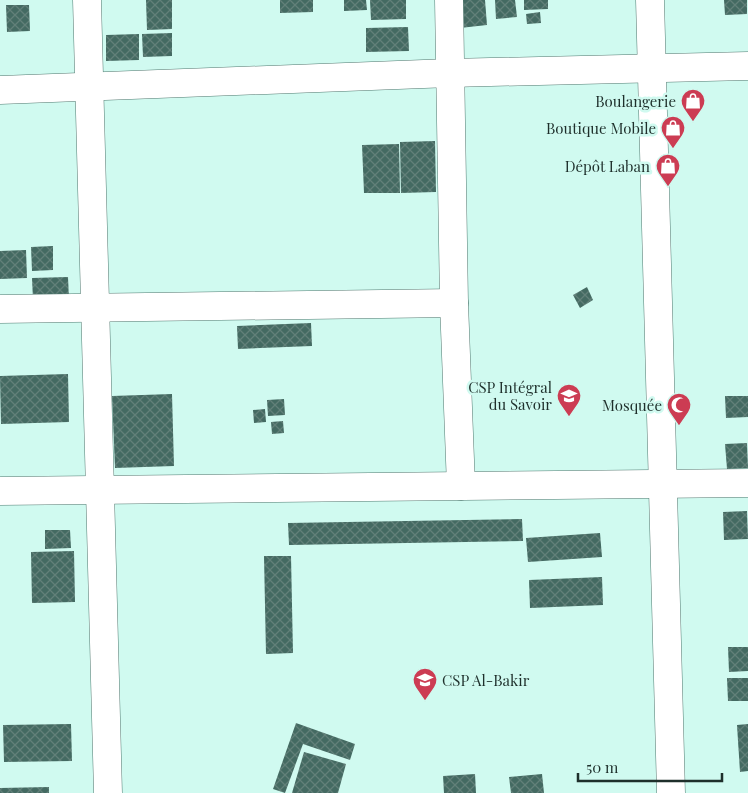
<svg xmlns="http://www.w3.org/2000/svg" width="748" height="793" viewBox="0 0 748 793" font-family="'Playfair Display',serif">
  <defs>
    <pattern id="building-cross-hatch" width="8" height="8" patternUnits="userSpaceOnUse" patternTransform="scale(1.25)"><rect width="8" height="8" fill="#446a62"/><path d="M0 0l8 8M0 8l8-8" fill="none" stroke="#628079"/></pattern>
  </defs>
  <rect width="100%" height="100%" fill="#d0faf0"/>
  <g fill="url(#building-cross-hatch)">
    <path d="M146 0H172V29L147 30Z"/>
    <path d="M280 0H313V12L280 13Z"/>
    <path d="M344 0H366L367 10 344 11Z"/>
    <path d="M370 0H406V19L371 20Z"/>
    <path d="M457 0H485L487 25 460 28Z"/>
    <path d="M495 0H515L517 17 496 19Z"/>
    <path d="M524 0H548V9L524 10Z"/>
    <path d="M724 0H747V14L725 15Z"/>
    <path d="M6 5H29L30 31 7 32Z"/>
    <path d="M540 12 541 23 527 24 526 14Z"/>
    <path d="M408 27 409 51 366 52V28Z"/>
    <path d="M172 33V56L143 57 142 34Z"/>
    <path d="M139 34V60L106 61V35Z"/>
    <path d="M435 141 436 192 401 193 400 142Z"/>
    <path d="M399 144 400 193H364L362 145Z"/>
    <path d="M53 246V270L32 271 31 247Z"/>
    <path d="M26 250 27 278 0 279V251Z"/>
    <path d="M68 277 69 299 33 300 32 278Z"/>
    <path d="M587 287 593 300 580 308 573 295Z"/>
    <path d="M311 323 312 346 238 349 237 326Z"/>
    <path d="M68 374 69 422 1 424 0 376Z"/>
    <path d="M172 394 174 466 115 468 112 396Z"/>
    <path d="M725 396H748V417L726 418Z"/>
    <path d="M284 399 285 415 268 416 267 400Z"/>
    <path d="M265 409 266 422 254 423 253 410Z"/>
    <path d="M283 421 284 433 272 434 271 422Z"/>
    <path d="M747 443 748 468 727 469 725 444Z"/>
    <path d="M747 511 748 539 724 540 723 512Z"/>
    <path d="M522 519 523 541 289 545 288 523Z"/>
    <path d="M45 530H70L71 548 45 549Z"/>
    <path d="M600 533 602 557 528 562 526 538Z"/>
    <path d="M74 551 75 602 32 603 31 552Z"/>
    <path d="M264 556H291L293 653 266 654Z"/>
    <path d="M602 577 603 605 530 608 529 580Z"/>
    <path d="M728 647H748V671L729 672Z"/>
    <path d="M727 678H748V701H728Z"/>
    <path d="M296 723 355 744 350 760 303 744 285 793 273 789Z"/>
    <path d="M71 724 72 761 4 762 3 725Z"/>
    <path d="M748 724V771L740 772 737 725Z"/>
    <path d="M304 752 346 764 338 793H292Z"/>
    <path d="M475 774 476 793H444L443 776Z"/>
    <path d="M542 774 544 793H511L509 777Z"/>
    <path d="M49 787V793H0V788Z"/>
  </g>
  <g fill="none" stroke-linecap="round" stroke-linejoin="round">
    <defs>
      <g id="minor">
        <path d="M87 0 108 793"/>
        <path d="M449 0 454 303 461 486"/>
        <path d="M650 0 671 793"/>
        <path d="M0 90 450 73 748 66"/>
        <path d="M0 309 454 303"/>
        <path d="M0 491 748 483"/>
      </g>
    </defs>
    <use href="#minor" stroke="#527970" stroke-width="29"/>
    <use href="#minor" stroke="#fff" stroke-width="28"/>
  </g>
  <defs>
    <symbol id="shop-pin" viewBox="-11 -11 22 30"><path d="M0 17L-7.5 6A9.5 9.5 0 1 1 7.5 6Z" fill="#cc3c53" stroke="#d0faf0"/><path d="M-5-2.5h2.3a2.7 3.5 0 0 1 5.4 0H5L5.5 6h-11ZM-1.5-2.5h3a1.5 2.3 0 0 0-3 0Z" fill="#fff"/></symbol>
    <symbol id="school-pin" viewBox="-11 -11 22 30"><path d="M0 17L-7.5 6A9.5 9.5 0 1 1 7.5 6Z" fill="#cc3c53" stroke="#d0faf0"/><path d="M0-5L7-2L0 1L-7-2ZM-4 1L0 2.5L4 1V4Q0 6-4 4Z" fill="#fff"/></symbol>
    <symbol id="mosque-pin" viewBox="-11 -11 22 30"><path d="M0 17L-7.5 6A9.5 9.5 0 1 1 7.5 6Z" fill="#cc3c53" stroke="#d0faf0"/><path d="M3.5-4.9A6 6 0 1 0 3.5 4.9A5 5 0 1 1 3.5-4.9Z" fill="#fff"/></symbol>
  </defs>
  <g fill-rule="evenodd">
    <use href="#shop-pin" x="679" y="87" width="28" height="38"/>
    <use href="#shop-pin" x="659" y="114" width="28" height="38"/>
    <use href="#shop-pin" x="654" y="152" width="28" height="38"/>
    <use href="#school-pin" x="555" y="382" width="28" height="38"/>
    <use href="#mosque-pin" x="665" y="391" width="28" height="38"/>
    <use href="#school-pin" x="411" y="666" width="28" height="38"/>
  </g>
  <g text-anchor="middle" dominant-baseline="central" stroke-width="5" stroke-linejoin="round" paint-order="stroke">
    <g font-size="15" fill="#1e2f2b" stroke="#d0faf0" text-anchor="end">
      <text x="676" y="101">Boulangerie</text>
      <text x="656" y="128">Boutique Mobile</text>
      <text x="650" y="166">Dépôt Laban</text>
      <text x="552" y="387">CSP Intégral<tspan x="552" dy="17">du Savoir</tspan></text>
      <text x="662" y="405">Mosquée</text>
      <text x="442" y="680" text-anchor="start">CSP Al-Bakir</text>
    </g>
  </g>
  <path d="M578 773v8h144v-8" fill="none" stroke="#1e2f2b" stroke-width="2.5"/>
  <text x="586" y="773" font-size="15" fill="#1e2f2b" stroke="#d0faf0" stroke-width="4" paint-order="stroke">50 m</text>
</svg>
